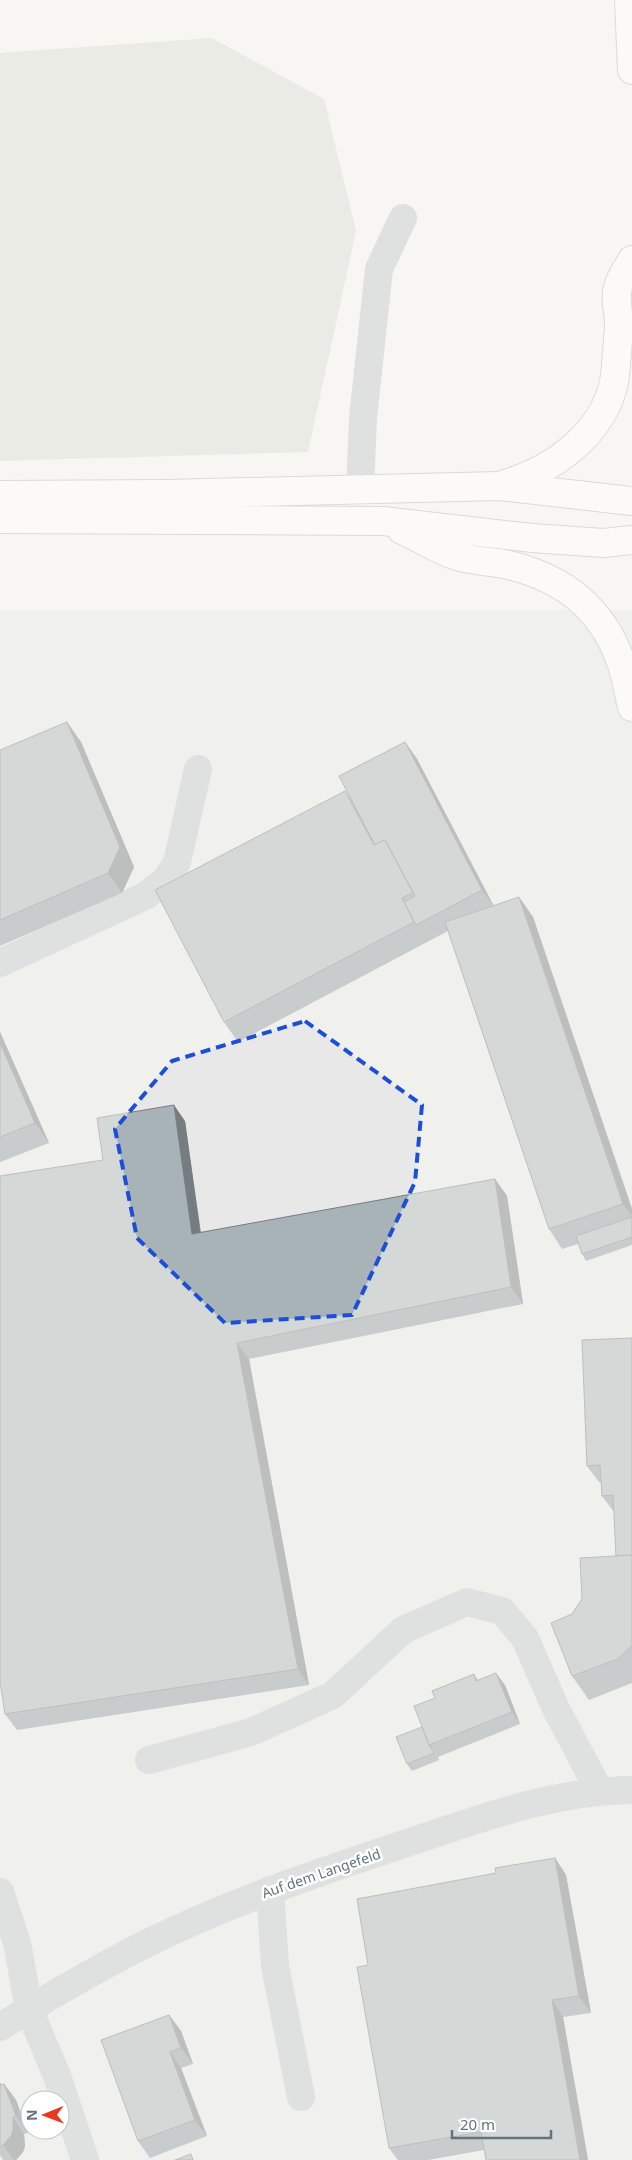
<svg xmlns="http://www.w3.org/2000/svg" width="632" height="2160" viewBox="0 0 632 2160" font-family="'Noto Sans',sans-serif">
  <rect width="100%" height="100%" fill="#f7f6f3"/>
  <path fill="#e7e8e7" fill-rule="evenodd" d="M632 610V2160H0V611ZM30 2100H60V2130H30Z"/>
  <path fill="#d9ded4" d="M212 38 324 99 356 231 308 452 0 461V53Z"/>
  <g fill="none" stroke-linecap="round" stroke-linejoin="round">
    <defs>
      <path id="major" d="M629 0 632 70"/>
      <g id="highway">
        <path d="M505 484C553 470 603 434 614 382 617 365 617 346 619 329 620 316 614 299 618 287 620 278 628 268 632 260"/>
        <path d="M0 495 166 494 499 486 632 501"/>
        <path d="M0 519 383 521 532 538 603 543 632 540"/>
        <path d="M402 530C420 538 438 550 457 556 475 562 495 561 513 566 565 580 601 608 620 659 626 674 628 691 632 707"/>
      </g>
    </defs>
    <use href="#major" stroke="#b5babd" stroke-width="30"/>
    <use href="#highway" stroke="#b5b9bc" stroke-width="30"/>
    <g stroke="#c2c7c9" stroke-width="28">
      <path d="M360 490 363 418 379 269 403 218"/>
      <path d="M0 963 145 896 166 880 177 862 198 769"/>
      <path d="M149 1760 251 1732 333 1695 403 1630 467 1602 502 1611 525 1638 556 1709 599 1790"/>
      <path d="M270 1890 275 1966 301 2097"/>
      <path d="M0 1892 17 1943 29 2009 57 2076 85 2160"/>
      <path d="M0 2027C57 1992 114 1958 175 1930 253 1894 335 1867 416 1840 488 1816 555 1791 632 1790"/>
    </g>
    <use href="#major" stroke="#fff" stroke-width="28"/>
    <use href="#highway" stroke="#fff" stroke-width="28"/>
  </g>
  <g fill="#909a9d">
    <path d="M81 742 134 867 122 893 0 946V750Z"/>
    <path d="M405 742 417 759 494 906 519 897 533 917 632 1209V1245L586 1261 582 1254 578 1244 562 1249 549 1229 448 931 238 1042 224 1022 345 791 350 798Z"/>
    <path d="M0 1032 49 1143 0 1162Z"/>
    <path d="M185 1121 201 1233 495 1179 507 1196 523 1304 249 1359 309 1685 17 1730 5 1714 103 1160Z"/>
    <path d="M632 1338V1683L589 1700 572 1676V1614L616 1556 614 1512 602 1496 601 1482H599L587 1466Z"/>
    <path d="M474 1674 478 1680 505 1685 520 1724 438 1757 439 1760 412 1771 407 1764 422 1727 435 1698Z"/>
    <path d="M555 1858 566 1875 591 2013 563 2017 588 2160H486L484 2150 428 2160H398L389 2148 368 1965 496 1873Z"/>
    <path d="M169 2015 181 2031 193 2064 181 2068 207 2136 150 2158 138 2141Z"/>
    <path d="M0 2083 2 2085 4 2084 16 2100 28 2133 24 2134 25 2146 23 2152 16 2160H3L0 2155Z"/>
  </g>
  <g fill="#767d80">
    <path d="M67 722 81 742 134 867 122 893 108 873Z"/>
    <path d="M405 742 417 759 494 907 482 890Z"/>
    <path d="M519 897 533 917 632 1209V1216L623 1204Z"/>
    <path d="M0 1032 49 1143 35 1123 0 1043Z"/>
    <path d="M174 1105 185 1121 203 1251 192 1234Z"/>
    <path d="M495 1179 507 1196 523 1304 511 1287Z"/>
    <path d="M237 1343 249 1359 309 1685 298 1669Z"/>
    <path d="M496 1673 505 1685 520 1724 512 1712Z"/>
    <path d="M555 1858 566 1875 591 2013 579 1996Z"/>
    <path d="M552 2000 563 2017 588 2160H580Z"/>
    <path d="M169 2015 181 2031 193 2064 181 2048Z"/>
    <path d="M170 2052 181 2068 207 2136 195 2120Z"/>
    <path d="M4 2084 16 2100 28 2133 16 2116Z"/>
    <path d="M13 2117 24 2134 25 2146 23 2152 16 2160H14L3 2145Z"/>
  </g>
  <g fill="#a8b3b7" stroke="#767d80">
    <path d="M67 722 120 847 108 873 0 920V750Z"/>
    <path d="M405 742 482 890 416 925 404 902 415 896 385 840 375 845 339 776Z"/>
    <path d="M345 791 374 845 385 840 413 893 402 898 414 922 224 1022 155 890Z"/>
    <path d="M519 897 623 1204 549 1229 445 922Z"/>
    <path d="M0 1043 35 1123 0 1137Z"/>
    <path d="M174 1105 192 1234 495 1179 511 1287 237 1343 298 1669 5 1714 0 1682V1176L103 1160 97 1118Z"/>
    <path d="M632 1217V1237L582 1254 576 1236Z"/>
    <path d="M632 1338V1555L616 1556 613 1495 602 1496 600 1465 587 1466 582 1340Z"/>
    <path d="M632 1555V1645L618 1659 572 1676 551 1623 572 1614 582 1599 580 1558Z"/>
    <path d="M496 1673 512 1712 429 1745 414 1706 435 1698 432 1691 474 1674 476 1681Z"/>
    <path d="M422 1727 429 1745 434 1753 407 1764 396 1737Z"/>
    <path d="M555 1858 579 1996 552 2000 580 2160H486L481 2132 389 2148 357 1967 368 1965 357 1899 496 1873 495 1868Z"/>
    <path d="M169 2015 181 2048 170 2052 195 2120 138 2141 101 2040Z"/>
    <path d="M0 2083 1 2085 4 2084 16 2116 13 2117V2130L11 2136 3 2145 0 2147Z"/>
    <path d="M191 2154 193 2160H175Z"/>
  </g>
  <path d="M0 0H632V2160H0ZM305 1021 422 1105 415 1182 352 1315 225 1323 137 1238 115 1129 172 1061Z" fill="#f7f6f3" fill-opacity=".55" fill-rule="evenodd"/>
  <path fill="none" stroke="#1d4ed8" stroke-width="4" stroke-dasharray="10 6" stroke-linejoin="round" d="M305 1021 422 1105 415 1182 352 1315 225 1323 137 1238 115 1129 172 1061Z"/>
  <g text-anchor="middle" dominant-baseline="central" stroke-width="5" stroke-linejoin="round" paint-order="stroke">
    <g font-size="14" fill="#61757f" stroke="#fff">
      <text transform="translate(321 1873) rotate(-19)">Auf dem Langefeld</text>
    </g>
  </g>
  <g transform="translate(45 2115) rotate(269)"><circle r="24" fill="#ffffff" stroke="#c0c8cc"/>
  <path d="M0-4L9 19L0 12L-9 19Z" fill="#e93a21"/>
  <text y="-8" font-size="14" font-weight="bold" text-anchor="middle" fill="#61757f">N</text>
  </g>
  <path d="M452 2130v8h99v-8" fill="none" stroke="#61757f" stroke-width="2.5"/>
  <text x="460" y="2130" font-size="15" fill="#61757f" stroke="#ffffff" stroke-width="4" paint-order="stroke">20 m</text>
</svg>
